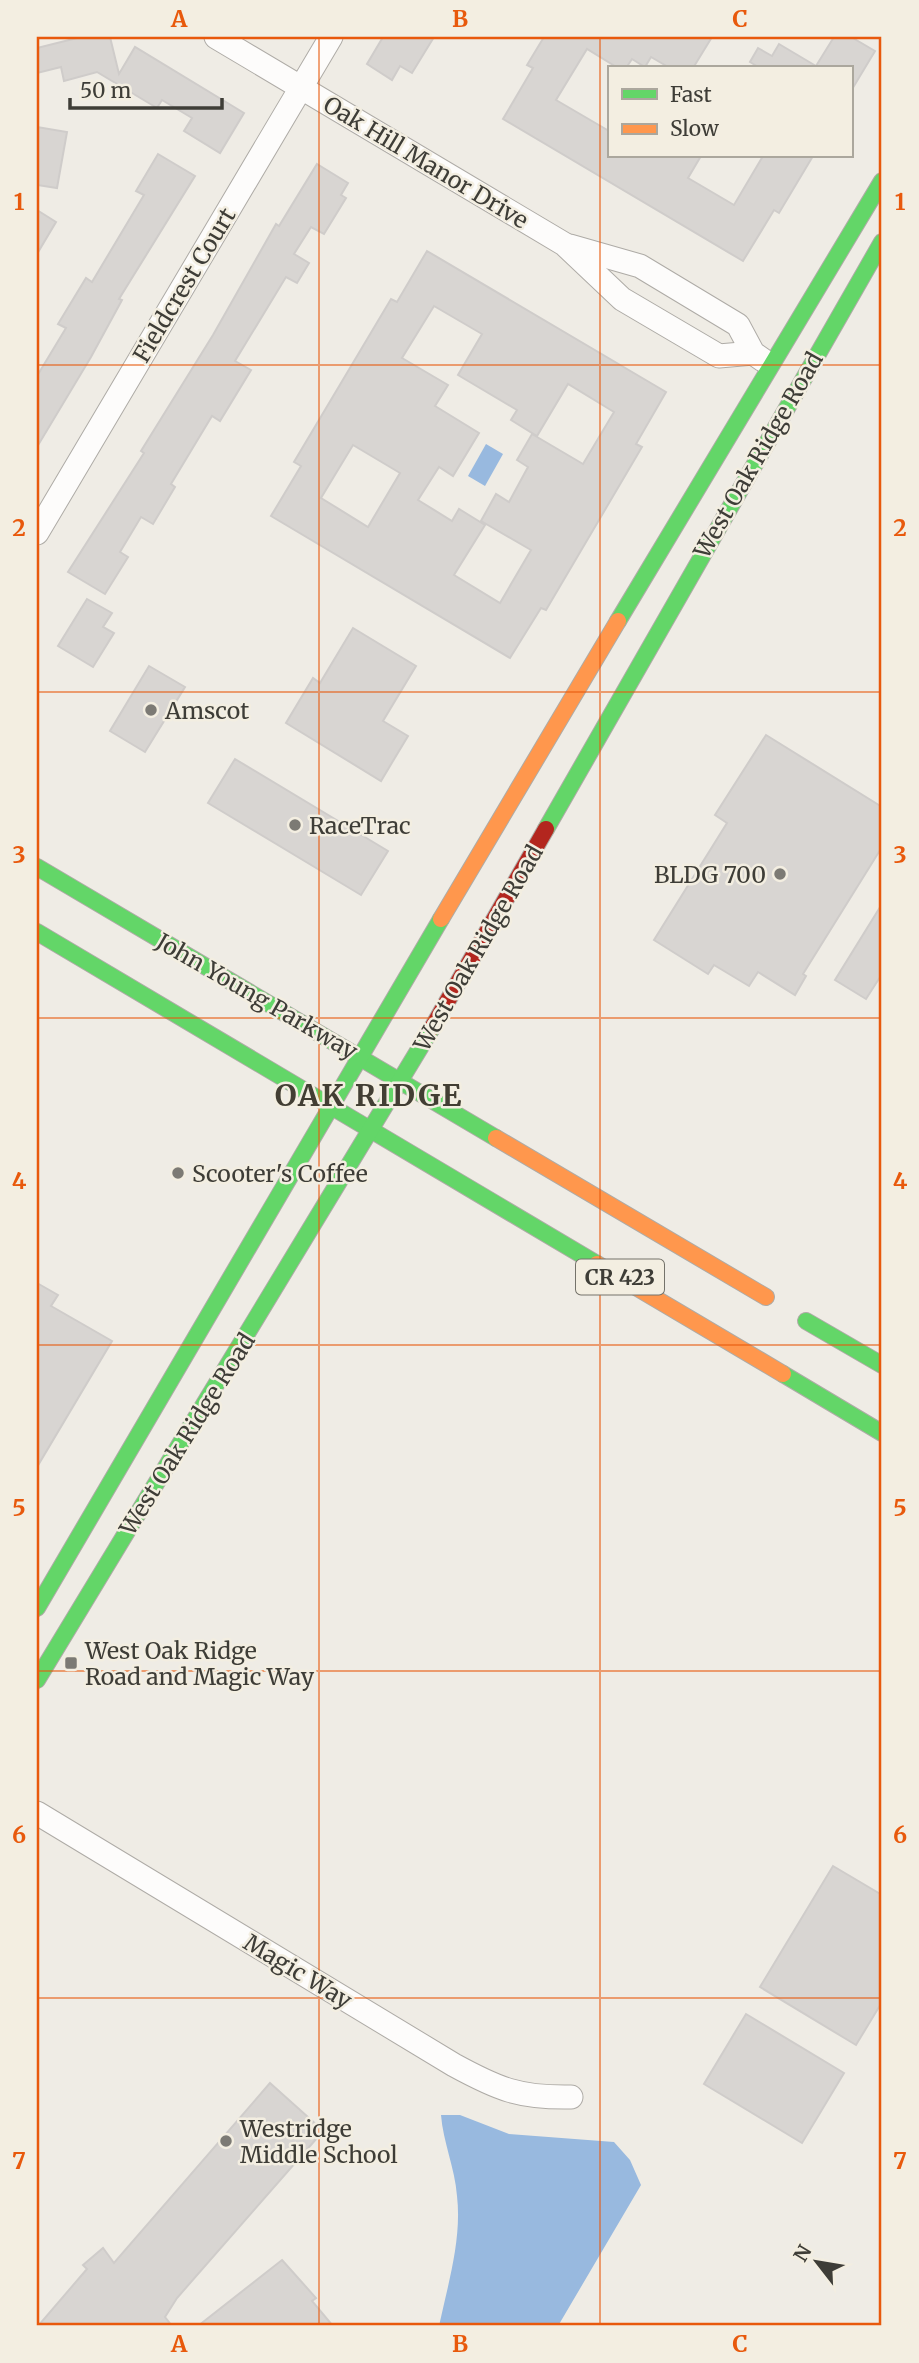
<svg xmlns="http://www.w3.org/2000/svg" width="919" height="2363" viewBox="0 0 919 2363" font-family="Merriweather,serif">
  <rect width="100%" height="100%" fill="#efece5"/>
  <g fill="#98b9df">
    <path d="M486 444 503 454 485 486 468 476Z"/>
    <path d="M441 2115H460L509 2134 614 2142 630 2160 641 2185 558 2326H439C448 2284 462 2239 457 2196 455 2168 443 2142 441 2115Z"/>
  </g>
  <g fill="#d8d5d2" stroke="#cfccca" stroke-width="2" fill-rule="evenodd">
    <path d="M81 37H110L119 74 135 47 244 113 220 153 184 131 192 118 162 100 157 108 97 72 64 81 61 67 37 73V48Z"/>
    <path d="M383 37H434L412 73 400 66 392 80 367 64Z"/>
    <path d="M544 37H712L693 68H670L651 57 645 67 632 59 626 68H618L587 49 556 100 609 131V156H701L688 178 734 205 763 156H813L779 213 774 210 743 261 503 119 533 68 527 65Z"/>
    <path d="M834 37H851L875 51 851 91V68H760L750 62 758 48 772 56 779 44 816 66Z"/>
    <path d="M37 127 67 132 57 188 37 185Z"/>
    <path d="M158 154 195 176 119 299 122 300 91 357 37 447V376L66 328 58 324 86 278 92 282 144 195 136 191Z"/>
    <path d="M317 164 348 183 341 195 346 198 324 234 311 227 294 254 309 263 297 283 286 277 235 361 251 370 220 421 212 416 171 484 175 487 153 524 141 517 120 552 128 557 105 594 68 572 144 453 141 451 213 335 276 224 279 226Z"/>
    <path d="M37 210 56 222 37 254Z"/>
    <path d="M427 251 666 392 636 444 642 447 546 610 541 608 510 658 271 516 301 466 294 462 391 299 397 302ZM434 306 482 334 458 375 517 410 511 420 537 436 568 384 614 412 583 464 532 434 517 460 528 467 509 502 496 494 481 521 531 550 500 603 454 575 485 525 459 509 452 521 418 500 439 467 453 476 479 433 435 406 448 385 402 358ZM353 445 400 473 368 527 321 498Z"/>
    <path d="M87 599 112 613 103 627 114 633 93 667 58 646Z"/>
    <path d="M353 628 416 666 383 721 408 736 381 781 286 723 313 678 320 683Z"/>
    <path d="M149 666 185 687 145 752 110 731Z"/>
    <path d="M766 735 882 807V847L803 974 806 976 795 995 758 972 749 986 714 965 708 974 654 940 727 823 715 815Z"/>
    <path d="M235 759 388 851 361 895 208 803Z"/>
    <path d="M882 904V974L866 999 835 980Z"/>
    <path d="M37 1283 58 1295 51 1306 112 1341 37 1467Z"/>
    <path d="M833 1866 882 1895V2002L856 2045 760 1987Z"/>
    <path d="M746 2014 844 2073 802 2143 704 2084Z"/>
    <path d="M270 2083 318 2126 311 2133 317 2138 177 2298 165 2317 172 2326H38L87 2269 83 2265 103 2248 114 2263Z"/>
    <path d="M282 2260 316 2298 312 2301 333 2326H198Z"/>
  </g>
  <g fill="none" stroke-linecap="round" stroke-linejoin="round">
    <defs>
      <g id="street">
        <path d="M216 37 564 244 622 299 719 356 753 353"/>
        <path d="M570 246 640 266 738 325 753 353 763 360"/>
        <path d="M37 533 331 37"/>
        <path d="M37 1813 454 2065C498 2089 519 2098 571 2097"/>
      </g>
      <g id="fast">
        <path d="M618 621 882 181"/>
        <path d="M546 829 882 242"/>
        <path d="M37 867 496 1138"/>
        <path d="M37 932 597 1264"/>
        <path d="M806 1321 882 1365"/>
        <path d="M783 1374 882 1433"/>
        <path d="M37 1608 441 919"/>
        <path d="M37 1680 432 1028"/>
      </g>
      <g id="slow">
        <path d="M441 919 618 621"/>
        <path d="M496 1138 766 1297"/>
        <path d="M597 1264 783 1374"/>
      </g>
      <path id="jam" d="M432 1028 546 829"/>
    </defs>
    <use href="#street" stroke="#aeaba6" stroke-width="25"/>
    <use href="#fast" stroke="#aeaba6" stroke-width="18"/>
    <use href="#slow" stroke="#aeaba6" stroke-width="18"/>
    <use href="#jam" stroke="#aeaba6" stroke-width="18"/>
    <use href="#street" stroke="#fdfcfb" stroke-width="23"/>
    <use href="#fast" stroke="#63d668" stroke-width="16"/>
    <use href="#slow" stroke="#ff974d" stroke-width="16"/>
    <use href="#jam" stroke="#b3261e" stroke-width="16"/>
  </g>
  <path fill="none" stroke="#e8590c" stroke-width="2" stroke-opacity="0.55" d="M319 37V2326M600 37V2326M37 365H882M37 692H882M37 1018H882M37 1345H882M37 1671H882M37 1998H882"/>
  <g fill="#7c7a74" stroke="#f3eee1" stroke-width="2.5">
    <circle cx="151" cy="710" r="7"/>
    <circle cx="295" cy="825" r="7"/>
    <circle cx="780" cy="874" r="7"/>
    <circle cx="178" cy="1173" r="7"/>
    <rect x="64" y="1656" width="14" height="14" rx="3.5"/>
    <circle cx="226" cy="2141" r="7"/>
  </g>
  <g text-anchor="middle" dominant-baseline="central" stroke-width="5" stroke-linejoin="round" paint-order="stroke">
    <rect fill="#f3eee1" stroke="#74726a" stroke-width="2" x="576" y="1259.5" width="88" height="35" rx="5"/>
    <g font-size="21" font-weight="bold" fill="#3e3d37">
      <text x="620" y="1277">CR 423</text>
    </g>
    <g font-size="23" fill="#3e3d37" stroke="#f3eee1">
      <text transform="translate(426 162) rotate(31)">Oak Hill Manor Drive</text>
      <text transform="translate(184 285) rotate(-59)">Fieldcrest Court</text>
      <text transform="translate(758 455) rotate(-60)">West Oak Ridge Road</text>
      <text transform="translate(478 948) rotate(-60)">West Oak Ridge Road</text>
      <text transform="translate(257 996) rotate(30)">John Young Parkway</text>
      <text transform="translate(187 1434) rotate(-58)">West Oak Ridge Road</text>
      <text transform="translate(298 1971) rotate(31)">Magic Way</text>
    </g>
    <g font-size="23" fill="#3e3d37" stroke="#f3eee1" text-anchor="start">
      <text x="165" y="710">Amscot</text>
      <text x="309" y="825">RaceTrac</text>
      <text x="766" y="874" text-anchor="end">BLDG 700</text>
      <text x="192" y="1173">Scooter's Coffee</text>
      <text x="85" y="1650">West Oak Ridge<tspan x="85" dy="26">Road and Magic Way</tspan></text>
      <text x="240" y="2128">Westridge<tspan x="240" dy="26">Middle School</tspan></text>
    </g>
    <g font-size="30" font-weight="bold" letter-spacing="2" fill="#423e33" stroke="#f3eee1">
      <text x="369" y="1095">OAK RIDGE</text>
    </g>
  </g>
  <rect width="919" height="2363" fill="none" stroke="#f3eee1" stroke-width="77"/>
  <rect x="608" y="66" width="245" height="91" fill="#f3eee1" stroke="#aba79d" stroke-width="2"/>
  <rect x="622" y="89" width="35" height="10" fill="#63d668" stroke="#aba79d" stroke-width="2"/>
  <text x="670" y="102" font-size="21" fill="#3e3d37">Fast</text>
  <rect x="622" y="124" width="35" height="10" fill="#ff974d" stroke="#aba79d" stroke-width="2"/>
  <text x="670" y="136" font-size="21" fill="#3e3d37">Slow</text>
  <g transform="translate(817 2262) rotate(301)" stroke="#f3eee1" stroke-width="5" paint-order="stroke">
  <path d="M0-5L12 26L0 18L-12 26Z" fill="#3e3d37"/>
  <text y="-10" font-size="19" font-weight="bold" text-anchor="middle" fill="#3e3d37">N</text>
  </g>
  <path d="M70 98v10h152v-10" fill="none" stroke="#3e3d37" stroke-width="3.5"/>
  <text x="80" y="98" font-size="21" fill="#3e3d37" stroke="#f3eee1" stroke-width="5" paint-order="stroke">50 m</text>
  <rect x="38" y="38" width="842" height="2286" fill="none" stroke="#e8590c" stroke-width="2.5"/>
  <g font-size="23" text-anchor="middle" font-weight="bold" fill="#e8590c">
    <text x="179" y="27">A</text>
    <text x="460" y="27">B</text>
    <text x="740" y="27">C</text>
    <text x="19" y="210">1</text>
    <text x="900" y="210">1</text>
    <text x="19" y="536">2</text>
    <text x="900" y="536">2</text>
    <text x="19" y="863">3</text>
    <text x="900" y="863">3</text>
    <text x="19" y="1189">4</text>
    <text x="900" y="1189">4</text>
    <text x="19" y="1516">5</text>
    <text x="900" y="1516">5</text>
    <text x="19" y="1843">6</text>
    <text x="900" y="1843">6</text>
    <text x="19" y="2169">7</text>
    <text x="900" y="2169">7</text>
    <text x="179" y="2352">A</text>
    <text x="460" y="2352">B</text>
    <text x="740" y="2352">C</text>
  </g>
</svg>
